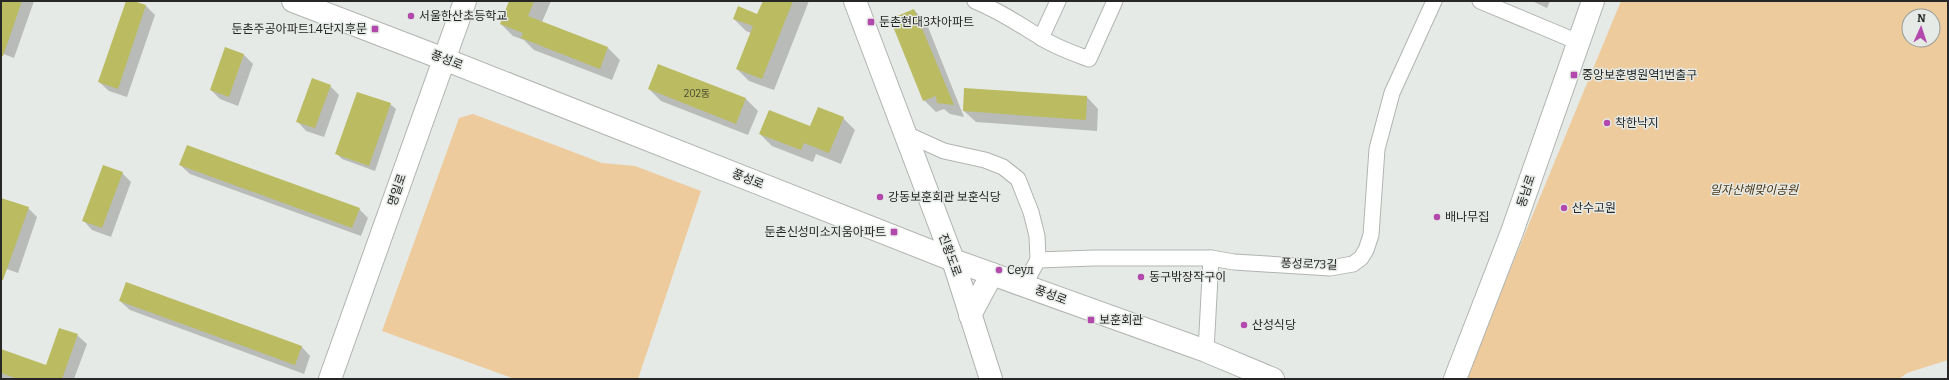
<svg xmlns="http://www.w3.org/2000/svg" width="1949" height="380" viewBox="0 0 1949 380" font-family="Bitter,'Noto Sans KR',serif">
  <rect width="100%" height="100%" fill="#e6eae6"/>
  <g fill="#edcb9d" fill-rule="evenodd">
    <path d="M1621 1H1948V360L1907 373 1899 379H1465ZM1909 16H1933V40H1909Z"/>
    <path d="M473 114 602 163 635 166 701 191 638 379H515L382 331 459 118Z"/>
  </g>
  <g fill="#0003">
    <path d="M1 1H34L14 58 1 53Z"/>
    <path d="M127 1 146 6 155 15 127 97 109 91 99 82Z"/>
    <path d="M510 1H551L542 22 608 48 620 60 612 80 534 50 524 40 513 36 501 24Z"/>
    <path d="M764 1H809L774 90 749 81 737 69 751 33 746 31 734 19 758 16Z"/>
    <path d="M1532 1H1550L1547 8Z"/>
    <path d="M914 10 926 22 964 117 950 114 944 109 936 112 924 100Z"/>
    <path d="M226 49 244 55 253 64 238 106 220 99 211 90Z"/>
    <path d="M658 65 746 99 758 111 748 135 661 101 649 89Z"/>
    <path d="M330 86 339 95 324 137 306 131 297 121Z"/>
    <path d="M1087 97 1098 109 1097 131 976 122 964 111Z"/>
    <path d="M390 104 396 109 375 171 342 159 337 154Z"/>
    <path d="M843 118 855 130 841 164 816 154 813 162 772 146 760 134 810 128Z"/>
    <path d="M180 165 359 209 368 218 361 236 190 174Z"/>
    <path d="M122 173 131 182 111 237 92 230 83 220Z"/>
    <path d="M1 199 28 208 37 217 18 273 1 267Z"/>
    <path d="M120 301 301 346 310 356 304 374 130 310Z"/>
    <path d="M77 335 87 344 74 379 1 378V350L47 366Z"/>
  </g>
  <g fill="#bbbc61">
    <path d="M1 1H22L3 56H1Z"/>
    <path d="M126 1H134L146 5 118 89 98 82Z"/>
    <path d="M509 1H534L528 16 608 47 600 69 521 38 523 33 500 24Z"/>
    <path d="M763 1H793L762 79 736 69 753 26 733 19 738 6 757 14Z"/>
    <path d="M914 9 954 105 937 103 936 96 923 101 890 19Z"/>
    <path d="M225 47 244 54 229 97 210 90Z"/>
    <path d="M658 64 746 98 736 124 648 89Z"/>
    <path d="M312 78 331 85 315 128 296 122Z"/>
    <path d="M964 88 1087 96 1086 120 963 111Z"/>
    <path d="M357 92 391 103 369 166 335 154Z"/>
    <path d="M818 107 844 117 829 153 804 143 801 150 759 134 769 110 810 126Z"/>
    <path d="M187 145 360 208 352 228 179 165Z"/>
    <path d="M103 165 123 172 102 228 82 221Z"/>
    <path d="M1 198 29 207 3 280H1Z"/>
    <path d="M126 282 302 346 295 365 119 301Z"/>
    <path d="M59 328 78 334 62 379H18L1 373V349L46 365Z"/>
  </g>
  <g fill="none" stroke-linecap="round" stroke-linejoin="round">
    <defs>
      <g id="street">
        <path d="M975 1C1000 11 1017 23 1040 37 1055 47 1073 53 1089 59L1115 1"/>
        <path d="M1480 1 1578 42"/>
        <path d="M1041 38 1058 1"/>
        <path d="M904 133 944 151 985 160 1003 167 1018 179 1031 212 1037 236 1038 260"/>
        <path d="M1024 285 1038 260 1094 258H1211L1234 262 1330 268 1353 264 1361 258 1366 250 1371 235 1377 149 1392 93 1434 1"/>
        <path d="M1206 351 1211 258"/>
      </g>
      <g id="secondary">
        <path d="M293 1 444 59 953 260 1206 351 1273 379"/>
        <path d="M855 1 953 260 991 379"/>
        <path d="M970 315 992 274"/>
        <path d="M330 379 465 1"/>
        <path d="M1455 379 1512 232 1593 1"/>
      </g>
    </defs>
    <use href="#street" stroke="#b1b4b0" stroke-width="17"/>
    <use href="#secondary" stroke="#b1b4b0" stroke-width="24"/>
    <use href="#street" stroke="#fff" stroke-width="15"/>
    <use href="#secondary" stroke="#fff" stroke-width="22"/>
  </g>
  <g fill="#b349ac" stroke="#e6eae6" stroke-width="1.5">
    <circle cx="411" cy="16" r="4"/>
    <rect x="867" y="18" width="8" height="8" rx="2"/>
    <rect x="371" y="25" width="8" height="8" rx="2"/>
    <rect x="1570" y="71" width="8" height="8" rx="2"/>
    <circle cx="1607" cy="123" r="4"/>
    <circle cx="880" cy="197" r="4"/>
    <circle cx="1564" cy="208" r="4"/>
    <circle cx="1437" cy="217" r="4"/>
    <rect x="890" y="228" width="8" height="8" rx="2"/>
    <circle cx="999" cy="270" r="4"/>
    <circle cx="1141" cy="277" r="4"/>
    <rect x="1087" y="316" width="8" height="8" rx="2"/>
    <circle cx="1244" cy="325" r="4"/>
  </g>
  <g text-anchor="middle" dominant-baseline="central" stroke-width="3" stroke-linejoin="round" paint-order="stroke">
    <g font-size="10" fill="#4b4c35">
      <text x="697" y="94">202동</text>
    </g>
    <g font-size="12" fill="#262726" stroke="#e6eae6" text-anchor="start">
      <text x="419" y="16">서울한산초등학교</text>
      <text x="879" y="22">둔촌현대3차아파트</text>
      <text x="367" y="29" text-anchor="end">둔촌주공아파트1.4단지후문</text>
      <text x="1582" y="75">중앙보훈병원역1번출구</text>
      <text x="1615" y="123">착한낙지</text>
      <text x="888" y="197">강동보훈회관 보훈식당</text>
      <text x="1572" y="208">산수고원</text>
      <text x="1445" y="217">배나무집</text>
      <text x="886" y="232" text-anchor="end">둔촌신성미소지움아파트</text>
      <text x="1007" y="270">Сеул</text>
      <text x="1149" y="277">동구밖장작구이</text>
      <text x="1099" y="320">보훈회관</text>
      <text x="1252" y="325">산성식당</text>
    </g>
    <g font-size="12" fill="#262726" stroke="#e6eae6">
      <text transform="translate(447 60) rotate(21)">풍성로</text>
      <text transform="translate(748 179) rotate(22)">풍성로</text>
      <text transform="translate(397 190) rotate(-71)">명일로</text>
      <text transform="translate(1526 191) rotate(-71)">동남로</text>
      <text transform="translate(950 255) rotate(70)">진황도로</text>
      <text transform="translate(1309 264) rotate(2)">풍성로73길</text>
      <text transform="translate(1051 295) rotate(20)">풍성로</text>
    </g>
    <g font-size="12" font-style="italic" fill="#493311" stroke="#e6eae6">
      <text x="1754" y="190">일자산해맞이공원</text>
    </g>
  </g>
  <rect width="1949" height="380" fill="none" stroke="#262726" stroke-width="4"/>
  <g transform="translate(1921 28) rotate(3)"><circle r="19" fill="#e6eae6" stroke="#999c99"/>
  <path d="M0-3L7 15L0 10L-7 15Z" fill="#b349ac"/>
  <text y="-6" font-size="11" font-weight="bold" text-anchor="middle" fill="#262726">N</text>
  </g>
</svg>
